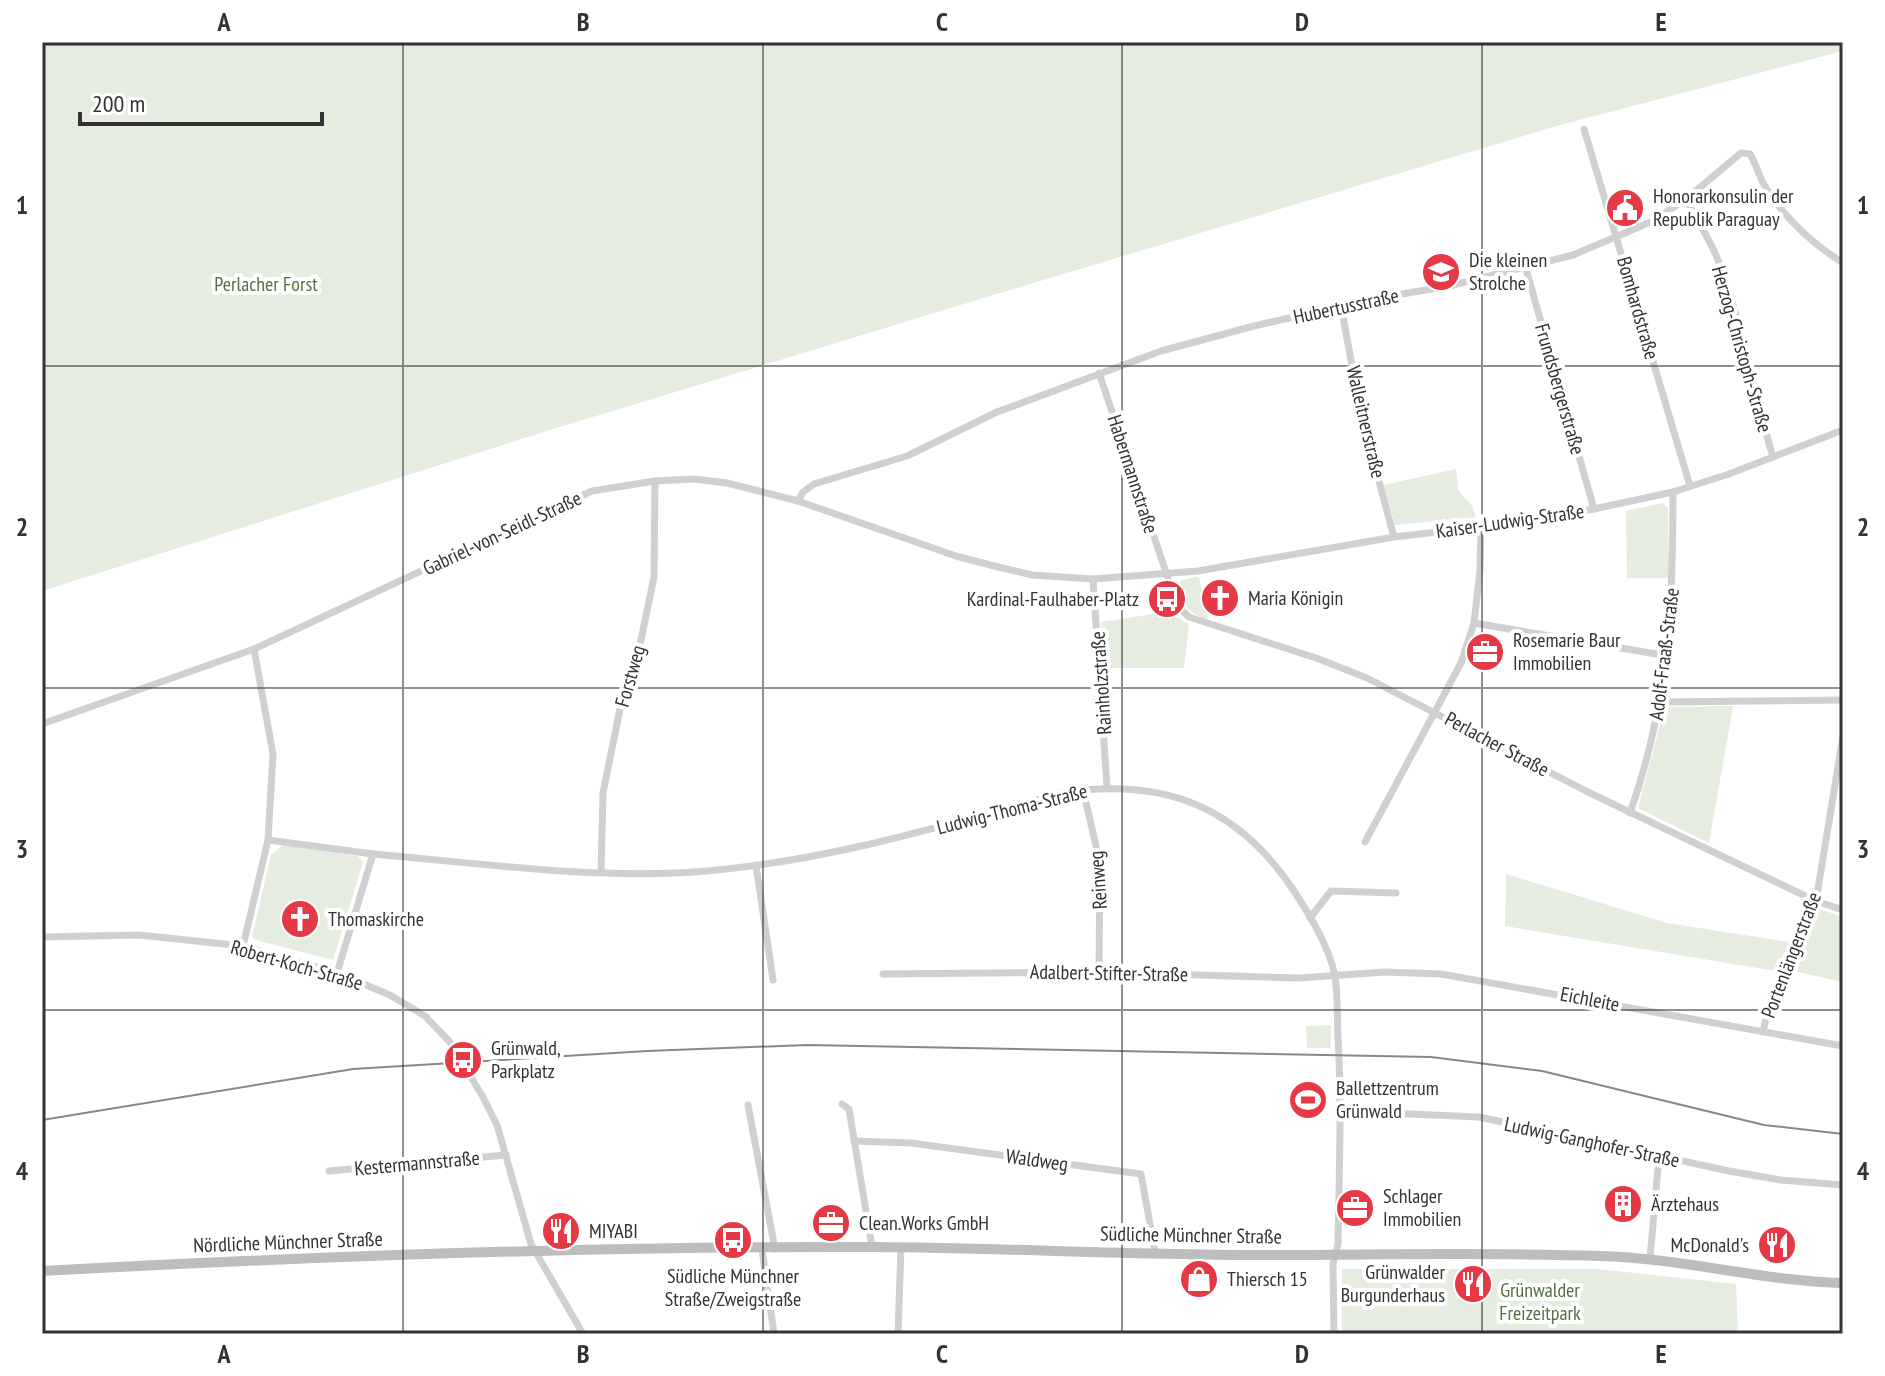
<svg xmlns="http://www.w3.org/2000/svg" width="1885" height="1376" viewBox="0 0 1885 1376" font-family="'PT Sans Narrow',sans-serif">
  <rect width="100%" height="100%" fill="#fff"/>
  <g fill="#e6ecdf">
    <path d="M42 42H1843V51L1560 125 1020 287 550 430 42 591Z"/>
    <path d="M1456 469 1458 490 1472 506 1476 517 1395 525 1384 485Z"/>
    <path d="M1663 503 1668 509 1669 578H1627L1626 511Z"/>
    <path d="M1196 577 1199 578 1208 617 1205 620 1189 610 1176 592 1178 584 1182 580Z"/>
    <path d="M1167 612 1189 624 1184 668H1105L1101 622Z"/>
    <path d="M1733 706 1709 843 1638 808 1665 707Z"/>
    <path d="M283 845 358 856 363 862 333 960 256 940 252 936 271 855Z"/>
    <path d="M1506 874 1667 923 1790 942 1776 971 1505 926Z"/>
    <path d="M1817 908 1843 917V982L1789 970Z"/>
    <path d="M1331 1025V1048H1307L1306 1026Z"/>
    <path d="M1342 1269H1598L1736 1284 1738 1334H1342Z"/>
  </g>
  <g fill="none" stroke-linecap="round" stroke-linejoin="round">
    <g stroke="#d0d0d0" stroke-width="7">
      <path d="M1584 129 1690 486"/>
      <path d="M1686 199C1696 219 1710 239 1718 260 1743 324 1753 392 1773 457"/>
      <path d="M1526 269 1594 509"/>
      <path d="M1341 306 1361 414 1394 537"/>
      <path d="M1099 373 1167 575C1171 594 1174 604 1189 617L1319 659 1367 678 1590 793 1816 901 1843 910"/>
      <path d="M798 501 803 492 814 484 907 456 997 412 1161 351 1254 326 1373 299 1449 286 1573 255 1653 221 1686 199 1741 153 1750 154C1757 165 1759 178 1766 188 1785 218 1813 244 1843 263"/>
      <path d="M1093 579 1107 787"/>
      <path d="M1474 623 1668 656"/>
      <path d="M254 649 273 754 268 840"/>
      <path d="M1661 702 1843 700"/>
      <path d="M42 724 254 649 592 491 655 481 694 479 727 483 798 501 956 556 994 566 1032 575 1093 579 1198 571 1394 537 1481 527 1594 509 1673 492 1729 474 1843 430"/>
      <path d="M1083 790 1100 863 1099 972"/>
      <path d="M1630 813C1669 702 1673 608 1673 492"/>
      <path d="M1365 842 1461 663 1474 623 1480 571 1481 527"/>
      <path d="M373 854C479 863 588 879 694 872 820 863 940 827 1061 793 1164 777 1239 806 1296 894 1312 919 1329 947 1335 976 1338 996 1337 1018 1338 1037 1342 1106 1339 1175 1338 1244L1333 1264 1334 1334"/>
      <path d="M756 865 773 980"/>
      <path d="M601 872 603 793 620 709 641 640 654 577 655 481"/>
      <path d="M1310 918 1331 891 1396 893"/>
      <path d="M42 937 139 935 243 946 337 973 390 995 425 1016 449 1041 483 1097 497 1125 531 1244 583 1334"/>
      <path d="M243 946 268 840 373 854 337 973"/>
      <path d="M883 974 1099 972 1299 978 1385 972 1441 974 1843 1046"/>
      <path d="M1763 1032 1770 1000 1816 901 1843 736"/>
      <path d="M842 1104 849 1109 872 1247"/>
      <path d="M748 1105 775 1249"/>
      <path d="M1340 1111 1479 1117 1729 1171 1781 1180 1843 1185"/>
      <path d="M854 1141 911 1143 1141 1174 1155 1252"/>
      <path d="M329 1171 506 1155"/>
      <path d="M762 1249 774 1334"/>
      <path d="M1650 1258 1659 1157"/>
      <path d="M898 1334 901 1247"/>
    </g>
    <path stroke="#bdbdbd" stroke-width="10" d="M42 1271C319 1256 597 1246 875 1247 1005 1248 1135 1255 1265 1255 1377 1255 1488 1252 1600 1256 1682 1258 1761 1281 1843 1283"/>
    <path stroke="#888" stroke-width="2" d="M42 1120 353 1069 647 1051 807 1045 1431 1057 1542 1071 1764 1125 1843 1134"/>
  </g>
  <path fill="none" stroke="#333" stroke-width="2" stroke-opacity="0.55" d="M403 42V1334M763 42V1334M1122 42V1334M1482 42V1334M42 366H1843M42 688H1843M42 1010H1843"/>
  <defs>
    <symbol id="civic-disc" viewBox="-11 -11 22 22"><circle r="9.5" fill="#e63946" stroke="#fff"/><path d="M-.6-6.5H3V-4.5H.6V-3L4-1V1h2V6H-6V1h2V-1L-.6-3ZM-1.2 2.5V6h2.4V2.5Z" fill="#fff"/></symbol>
    <symbol id="school-disc" viewBox="-11 -11 22 22"><circle r="9.5" fill="#e63946" stroke="#fff"/><path d="M0-5L7-2L0 1L-7-2ZM-4 1L0 2.5L4 1V4Q0 6-4 4Z" fill="#fff"/></symbol>
    <symbol id="church-disc" viewBox="-11 -11 22 22"><circle r="9.5" fill="#e63946" stroke="#fff"/><path d="M-1.2-6h2.4v3.5h3.3v2.4h-3.3V6h-2.4V-.1h-3.3v-2.4h3.3Z" fill="#fff"/></symbol>
    <symbol id="bus-disc" viewBox="-11 -11 22 22"><circle r="9.5" fill="#e63946" stroke="#fff"/><path d="M-5-6H5V4H4V6H2V4H-2V6H-4V4H-5ZM-3.5-4V0h7V-4ZM-3.5 1.2v1.5H-2V1.2ZM2 1.2v1.5H3.5V1.2Z" fill="#fff"/></symbol>
    <symbol id="office-disc" viewBox="-11 -11 22 22"><circle r="9.5" fill="#e63946" stroke="#fff"/><path d="M-6-3h4V-5.5h4V-3h4V5H-6ZM-1-4.5V-3h2v-1.5ZM-6 0V1H6V0Z" fill="#fff"/></symbol>
    <symbol id="stadium-disc" viewBox="-11 -11 22 22"><circle r="9.5" fill="#e63946" stroke="#fff"/><path d="M0-5a6.5 5 0 1 0 0 10a6.5 5 0 1 0 0-10ZM-3.5-1.8h7v3.6h-7Z" fill="#fff"/></symbol>
    <symbol id="building-disc" viewBox="-11 -11 22 22"><circle r="9.5" fill="#e63946" stroke="#fff"/><path d="M-4-6H4V6H1V3H-1V6H-4ZM-2.5-4.3h1.7v1.8h-1.7ZM.8-4.3h1.7v1.8H.8ZM-2.5-1h1.7V.8h-1.7ZM.8-1h1.7V.8H.8Z" fill="#fff"/></symbol>
    <symbol id="restaurant-disc" viewBox="-11 -11 22 22"><circle r="9.5" fill="#e63946" stroke="#fff"/><path d="M-5-6h1v4h1v-4h1v4h1v-4h1v5L-1.5 .5V6h-2V.5L-5-1ZM5-6V6H3V1.5H1.5Q1.5-4 5-6Z" fill="#fff"/></symbol>
    <symbol id="shop-disc" viewBox="-11 -11 22 22"><circle r="9.5" fill="#e63946" stroke="#fff"/><path d="M-5-2.5h2.3a2.7 3.5 0 0 1 5.4 0H5L5.5 6h-11ZM-1.5-2.5h3a1.5 2.3 0 0 0-3 0Z" fill="#fff"/></symbol>
  </defs>
  <g fill-rule="evenodd">
    <use href="#civic-disc" x="1603" y="186" width="44" height="44"/>
    <use href="#school-disc" x="1419" y="250" width="44" height="44"/>
    <use href="#church-disc" x="1198" y="576" width="44" height="44"/>
    <use href="#bus-disc" x="1145" y="577" width="44" height="44"/>
    <use href="#office-disc" x="1463" y="630" width="44" height="44"/>
    <use href="#church-disc" x="278" y="897" width="44" height="44"/>
    <use href="#bus-disc" x="441" y="1038" width="44" height="44"/>
    <use href="#stadium-disc" x="1286" y="1078" width="44" height="44"/>
    <use href="#building-disc" x="1601" y="1182" width="44" height="44"/>
    <use href="#office-disc" x="1333" y="1186" width="44" height="44"/>
    <use href="#office-disc" x="809" y="1201" width="44" height="44"/>
    <use href="#restaurant-disc" x="539" y="1209" width="44" height="44"/>
    <use href="#bus-disc" x="711" y="1218" width="44" height="44"/>
    <use href="#restaurant-disc" x="1755" y="1223" width="44" height="44"/>
    <use href="#shop-disc" x="1177" y="1257" width="44" height="44"/>
    <use href="#restaurant-disc" x="1451" y="1262" width="44" height="44"/>
  </g>
  <g text-anchor="middle" dominant-baseline="central" stroke-width="8" stroke-linejoin="round" paint-order="stroke">
    <g font-size="20" fill="#333" stroke="#fff" text-anchor="start">
      <text x="1653" y="196">Honorarkonsulin der<tspan x="1653" dy="23">Republik Paraguay</tspan></text>
      <text x="1469" y="260">Die kleinen<tspan x="1469" dy="23">Strolche</tspan></text>
      <text x="1248" y="598">Maria Königin</text>
      <text x="1139" y="599" text-anchor="end">Kardinal-Faulhaber-Platz</text>
      <text x="1513" y="640">Rosemarie Baur<tspan x="1513" dy="23">Immobilien</tspan></text>
      <text x="328" y="919">Thomaskirche</text>
      <text x="491" y="1048">Grünwald,<tspan x="491" dy="23">Parkplatz</tspan></text>
      <text x="1336" y="1088">Ballettzentrum<tspan x="1336" dy="23">Grünwald</tspan></text>
      <text x="1383" y="1196">Schlager<tspan x="1383" dy="23">Immobilien</tspan></text>
      <text x="1651" y="1204">Ärztehaus</text>
      <text x="859" y="1223">Clean.Works GmbH</text>
      <text x="589" y="1231">MIYABI</text>
      <text x="1749" y="1245" text-anchor="end">McDonald's</text>
      <text x="1445" y="1272" text-anchor="end">Grünwalder<tspan x="1445" dy="23">Burgunderhaus</tspan></text>
      <text x="733" y="1276" text-anchor="middle">Südliche Münchner<tspan x="733" dy="23">Straße/Zweigstraße</tspan></text>
      <text x="1227" y="1279">Thiersch 15</text>
    </g>
    <g font-size="20" fill="#56703f" stroke="#fff">
      <text x="266" y="284">Perlacher Forst</text>
      <text x="1540" y="1290">Grünwalder<tspan x="1540" dy="23">Freizeitpark</tspan></text>
    </g>
    <g font-size="20" fill="#333" stroke="#fff">
      <text transform="translate(1346 306) rotate(-12)">Hubertusstraße</text>
      <text transform="translate(1638 308) rotate(74)">Bomhardstraße</text>
      <text transform="translate(1742 349) rotate(74)">Herzog-Christoph-Straße</text>
      <text transform="translate(1560 389) rotate(74)">Frundsbergerstraße</text>
      <text transform="translate(1366 422) rotate(77)">Walleitnerstraße</text>
      <text transform="translate(1133 474) rotate(72)">Habermannstraße</text>
      <text transform="translate(1510 521) rotate(-8)">Kaiser-Ludwig-Straße</text>
      <text transform="translate(502 533) rotate(-25)">Gabriel-von-Seidl-Straße</text>
      <text transform="translate(1664 654) rotate(-83)">Adolf-Fraaß-Straße</text>
      <text transform="translate(630 676) rotate(-74)">Forstweg</text>
      <text transform="translate(1101 683) rotate(-94)">Rainholzstraße</text>
      <text transform="translate(1497 744) rotate(28)">Perlacher Straße</text>
      <text transform="translate(1012 809) rotate(-14)">Ludwig-Thoma-Straße</text>
      <text transform="translate(1098 880) rotate(-94)">Reinweg</text>
      <text transform="translate(1791 955) rotate(-69)">Portenlängerstraße</text>
      <text transform="translate(297 965) rotate(16)">Robert-Koch-Straße</text>
      <text transform="translate(1109 973) rotate(1)">Adalbert-Stifter-Straße</text>
      <text transform="translate(1590 999) rotate(11)">Eichleite</text>
      <text transform="translate(1592 1142) rotate(12)">Ludwig-Ganghofer-Straße</text>
      <text transform="translate(1037 1160) rotate(8)">Waldweg</text>
      <text transform="translate(417 1163) rotate(-5)">Kestermannstraße</text>
      <text transform="translate(1191 1235) rotate(1)">Südliche Münchner Straße</text>
      <text transform="translate(288 1242) rotate(-2)">Nördliche Münchner Straße</text>
    </g>
  </g>
  <rect width="1885" height="1376" fill="none" stroke="#ffffff" stroke-width="88"/>
  <path d="M80 112v12h242v-12" fill="none" stroke="#333333" stroke-width="4"/>
  <text x="92" y="112" font-size="24" fill="#333333" stroke="#ffffff" stroke-width="6" paint-order="stroke">200 m</text>
  <rect x="44" y="44" width="1797" height="1288" fill="none" stroke="#333" stroke-width="3"/>
  <g font-size="26" text-anchor="middle" font-weight="bold" fill="#333">
    <text x="224" y="31">A</text>
    <text x="583" y="31">B</text>
    <text x="942" y="31">C</text>
    <text x="1302" y="31">D</text>
    <text x="1661" y="31">E</text>
    <text x="22" y="214">1</text>
    <text x="1863" y="214">1</text>
    <text x="22" y="536">2</text>
    <text x="1863" y="536">2</text>
    <text x="22" y="858">3</text>
    <text x="1863" y="858">3</text>
    <text x="22" y="1180">4</text>
    <text x="1863" y="1180">4</text>
    <text x="224" y="1363">A</text>
    <text x="583" y="1363">B</text>
    <text x="942" y="1363">C</text>
    <text x="1302" y="1363">D</text>
    <text x="1661" y="1363">E</text>
  </g>
</svg>
